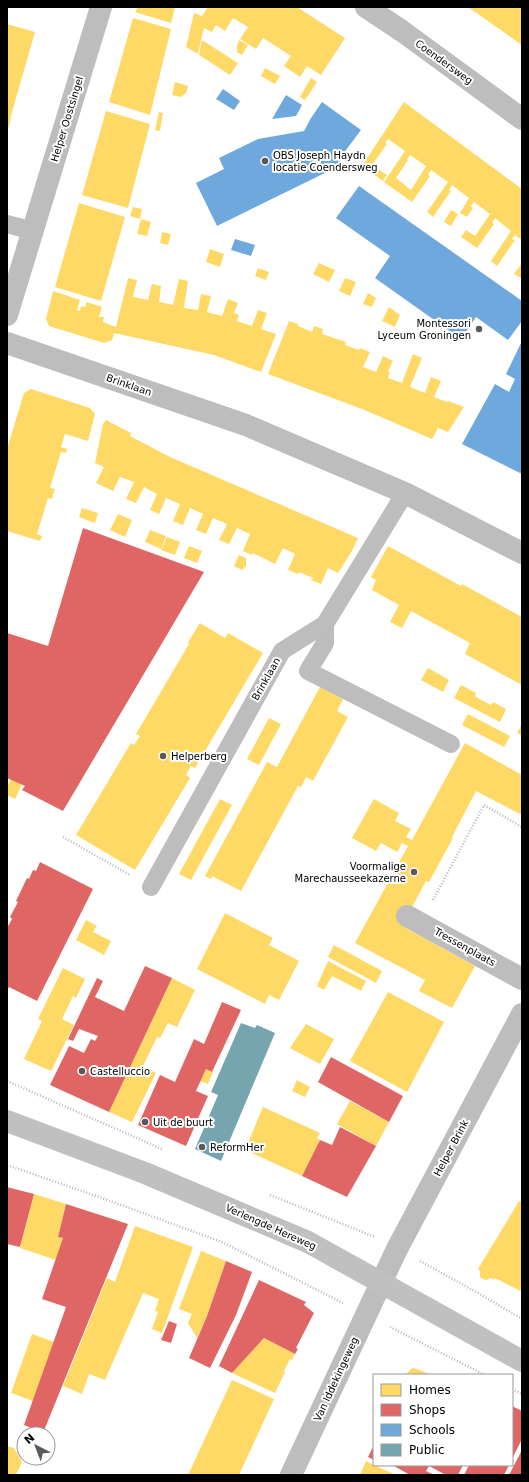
<svg xmlns="http://www.w3.org/2000/svg" width="529" height="1482" viewBox="0 0 529 1482" font-family="'DejaVu Sans',sans-serif">
  <rect width="100%" height="100%" fill="#fff"/>
  <g fill="#ffd966" fill-rule="evenodd">
    <path d="M138 7H175L171 23 135 12Z"/>
    <path d="M208 7H297L345 38 321 75 307 66 300 77 284 66 291 56 263 38 256 49 240 39 248 27 233 18 225 31 216 25 212 32 204 28 198 54 186 47 194 13 202 16Z"/>
    <path d="M468 7H522V45L478 14Z"/>
    <path d="M133 18 171 29 150 115 109 102Z"/>
    <path d="M7 24 35 32 10 119H11L7 132Z"/>
    <path d="M202 40 238 63 230 75 199 55Z"/>
    <path d="M239 40 248 45 242 55 237 52V46Z"/>
    <path d="M265 68 280 76 275 84 261 76Z"/>
    <path d="M311 78 317 82 305 100 300 97Z"/>
    <path d="M175 82 188 86 186 93 181 97 172 95Z"/>
    <path d="M404 102 522 189V240L515 235 512 239 515 240 497 266 491 261 511 231 495 218 492 223 494 224 477 248 461 237 466 230 475 236 490 214 474 202 471 206 473 208 467 217 460 213 469 198 452 185 449 190 451 191 433 217 427 212 448 182 431 170 428 175 430 176 412 202 384 182 405 151 388 139 385 143 387 144 372 165 387 175 383 181 362 166ZM410 155 426 166 411 190 396 178 408 160 407 159Z"/>
    <path d="M106 111 150 124 128 208 82 195Z"/>
    <path d="M159 112 163 113 160 131 155 130Z"/>
    <path d="M79 203 125 217 101 301 55 287Z"/>
    <path d="M133 207 142 209 140 219 130 216Z"/>
    <path d="M451 210 458 214 451 226 444 222Z"/>
    <path d="M141 219 151 222 147 236 137 234Z"/>
    <path d="M162 232 171 234 168 245 160 243Z"/>
    <path d="M210 249 224 254 220 267 206 262Z"/>
    <path d="M319 263 335 270 329 282 313 274Z"/>
    <path d="M522 263V277L521 278 514 274Z"/>
    <path d="M258 268 269 272 266 280 255 276Z"/>
    <path d="M128 278 137 280 133 297 148 300 152 284 161 286 159 302 173 305 179 279 188 281 184 308 198 310 201 294 211 296 207 312 222 316 228 299 238 303 234 313 239 315 237 321 252 326 258 310 267 313 261 329 276 334 261 372 214 355 114 333 112 340 104 343 49 326 46 319 53 291 80 300 77 310 80 311 81 306 85 307 87 302 102 307 99 317H104L103 322 116 327Z"/>
    <path d="M345 278 356 282 350 296 339 291Z"/>
    <path d="M368 293 376 298 372 307 363 304Z"/>
    <path d="M389 307 400 315 395 327 382 321Z"/>
    <path d="M289 321 298 324V326L312 332 314 326 323 329 322 334 346 342 345 345 359 350 360 348 370 352 363 367 376 372 383 356 393 361 388 371 390 372 388 378 402 383 413 354 422 358 410 387 425 393 431 377 441 381 434 397 447 402 448 401 464 407 448 432 438 428 432 439 362 409 268 374Z"/>
    <path d="M31 389 90 408 95 414 88 441 65 434 61 447 67 449 66 453 61 452 50 488 55 489 53 495 52 499 48 498 37 534 42 536 40 541 7 531V449L24 393Z"/>
    <path d="M106 420 131 433 130 436 170 457 358 538 352 551 338 573 328 568 321 584 311 580 313 578 299 572 298 574 288 570 295 554 283 548 275 564 253 553 252 555 243 551 250 534 237 528 229 544 219 540 227 524 213 518 206 534 196 530 203 514 190 508 183 525 173 521 180 504 166 498 159 514 150 510 157 494 144 487 136 503 126 499 134 482 120 477 113 491 96 483 104 467 95 463 103 424Z"/>
    <path d="M82 508 98 513 95 523 79 517Z"/>
    <path d="M118 514 132 520 125 537 110 530Z"/>
    <path d="M150 530 166 536 161 549 145 542Z"/>
    <path d="M167 537 180 542 175 555 161 550Z"/>
    <path d="M189 546 202 551 197 563 184 558Z"/>
    <path d="M388 546 461 586 462 584 522 617V685L465 654 470 643 411 611 402 628 390 622 399 605 372 590 376 580 371 577Z"/>
    <path d="M239 555 246 558V566L242 570 234 566Z"/>
    <path d="M200 623 225 638 228 633 263 653 195 768 191 766 186 775 190 778 135 870 76 835 131 743 134 745 140 736 136 734 189 644 188 642Z"/>
    <path d="M428 668 449 680 443 692 421 680Z"/>
    <path d="M461 685 476 693 475 696 481 700 491 705 493 702 506 709 500 722 454 698Z"/>
    <path d="M320 687 343 699 337 711 348 717 313 781 306 777 301 787 298 786 241 891 212 876 211 879 205 876 267 762 277 767Z"/>
    <path d="M468 714 510 736 504 747 462 725Z"/>
    <path d="M269 718 281 724 259 765 247 759Z"/>
    <path d="M522 724V735L517 733Z"/>
    <path d="M465 743 522 775V815L476 791 452 837 453 838 429 882 426 881 402 926 475 966 452 1008 419 991 425 980 355 943 408 846 402 843 397 852 381 843 376 851 352 838 374 799 399 813 395 821 411 829 406 837 412 840Z"/>
    <path d="M11 779 22 784 15 799 7 795V787Z"/>
    <path d="M220 799 232 805 191 880 179 874Z"/>
    <path d="M225 913 273 938 269 945 299 961 279 1000 269 995 265 1004 197 969Z"/>
    <path d="M86 920 97 926 93 932 111 941 104 955 76 940Z"/>
    <path d="M334 945 382 971 376 983 328 957Z"/>
    <path d="M328 961 366 981 361 991 332 976 324 990 317 986Z"/>
    <path d="M63 968 85 979 76 998 73 996 62 1019 74 1025 51 1071 24 1059 42 1021 38 1019Z"/>
    <path d="M172 978 195 990 177 1027 168 1023 160 1038 157 1037 143 1066 156 1073 132 1122 109 1112Z"/>
    <path d="M388 992 444 1022 407 1092 350 1061Z"/>
    <path d="M306 1024 334 1039 320 1064 290 1048Z"/>
    <path d="M206 1069 213 1072 208 1084 200 1081Z"/>
    <path d="M297 1080 310 1087 305 1097 292 1091Z"/>
    <path d="M350 1101 389 1122 376 1146 337 1124Z"/>
    <path d="M263 1107 320 1133 317 1138 320 1140 302 1176 245 1150Z"/>
    <path d="M34 1194 66 1204 58 1237 63 1238 56 1260 20 1248Z"/>
    <path d="M519 1201 522 1202V1287L520 1291 495 1278 494 1280 491 1278 486 1280 483 1279 480 1277V1271L478 1269Z"/>
    <path d="M135 1226 193 1247 162 1333 152 1329 158 1312 155 1311 159 1299 143 1293 105 1380 89 1374 82 1394 63 1386 107 1278 115 1282Z"/>
    <path d="M201 1251 226 1261 207 1316 197 1338 188 1323 192 1314 179 1309Z"/>
    <path d="M32 1334 54 1342 33 1401 11 1393Z"/>
    <path d="M264 1338 295 1354 292 1360 290 1359 284 1371 285 1372 275 1393 232 1373Z"/>
    <path d="M414 1368 422 1371 431 1375H405L411 1369Z"/>
    <path d="M232 1380 274 1399 239 1475H188Z"/>
    <path d="M7 1446 14 1448 22 1462 16 1475 7 1474Z"/>
    <path d="M366 1461 374 1465 396 1475H360Z"/>
  </g>
  <g fill="#e06666">
    <path d="M83 528 204 572 63 811 22 790 25 786 7 778V633L48 646Z"/>
    <path d="M40 862 93 889 37 1001 9 987 7 990V928L12 919 10 917 18 902 16 901 27 878 29 879 33 870 36 871Z"/>
    <path d="M145 966 172 978 109 1112 50 1085 69 1046 84 1053 91 1039 95 1041 98 1036 79 1029 73 1041 68 1039 97 978 103 981 95 997 124 1011Z"/>
    <path d="M222 1002 241 1010 212 1072 206 1069 196 1091 208 1096 186 1146 138 1125 160 1075 175 1082 194 1039 204 1044Z"/>
    <path d="M331 1057 403 1096 389 1122 318 1082Z"/>
    <path d="M340 1127 376 1146 347 1197 302 1176 320 1140 332 1145Z"/>
    <path d="M7 1187 34 1194 20 1247 7 1244Z"/>
    <path d="M66 1204 128 1224 43 1433 24 1425 66 1307 42 1299 63 1238 58 1237Z"/>
    <path d="M226 1261 252 1272 236 1315 210 1368 189 1358 207 1316Z"/>
    <path d="M259 1280 306 1302 304 1305 314 1313 296 1348 298 1349 295 1354 264 1338 232 1373 219 1366Z"/>
    <path d="M169 1321 177 1324 171 1343 161 1340Z"/>
    <path d="M512 1406 522 1411V1439L512 1459Z"/>
    <path d="M374 1445V1460L368 1457Z"/>
    <path d="M522 1450V1475H509L510 1473Z"/>
    <path d="M395 1465H463L458 1475H446L429 1466 426 1471 434 1475H410L394 1466Z"/>
    <path d="M469 1465H509L504 1475H464Z"/>
  </g>
  <g fill="#6fa8dc">
    <path d="M223 89 240 101 234 110 216 99Z"/>
    <path d="M286 95 302 105 296 116 272 119Z"/>
    <path d="M322 102 361 130 346 150 335 170 333 169 217 226 196 183 224 169 219 158 258 139 304 131 311 118Z"/>
    <path d="M359 186 522 301V321L508 340 476 317 461 339 375 278 390 256 336 218Z"/>
    <path d="M235 239 255 245 251 256 231 250Z"/>
    <path d="M522 341V474L462 444 495 384 509 392 515 379 506 374Z"/>
  </g>
  <path fill="#76a5af" d="M241 1023 255 1028 257 1025 275 1033 221 1161 195 1149 218 1095 211 1092Z"/>
  <g fill="none" stroke-linecap="round" stroke-linejoin="round">
    <g stroke="#b8b8b8" stroke-width="2.5" stroke-dasharray="1 2" stroke-linecap="butt">
      <path d="M63 837 130 875"/>
      <path d="M433 900 484 805 522 827"/>
      <path d="M7 1081 162 1149"/>
      <path d="M7 1165 102 1198 222 1242 343 1303"/>
      <path d="M270 1195 375 1237"/>
      <path d="M420 1261 478 1293 522 1319"/>
      <path d="M390 1327 485 1375"/>
      <path d="M512 1389 522 1394"/>
    </g>
    <g stroke="#bdbdbd" stroke-width="18">
      <path d="M7 224 33 231"/>
      <path d="M325 624V643L308 671 451 744"/>
      <path d="M151 887 282 651 325 624 405 493"/>
    </g>
    <g stroke="#bdbdbd" stroke-width="22">
      <path d="M366 7 402 31 522 119"/>
      <path d="M7 315 101 7"/>
      <path d="M7 343 246 425 405 493 522 553"/>
      <path d="M407 916 522 979"/>
      <path d="M381 1283 397 1249 522 1014"/>
    </g>
    <path stroke="#bdbdbd" stroke-width="22" d="M291 1475 381 1283"/>
    <path stroke="#c0c0c0" stroke-width="22" d="M7 1121 145 1173 308 1242 522 1361"/>
  </g>
  <g fill="#595959" stroke="#fff" stroke-width="1.5">
    <circle cx="265" cy="161" r="4"/>
    <circle cx="479" cy="329" r="4"/>
    <circle cx="163" cy="756" r="4"/>
    <circle cx="414" cy="872" r="4"/>
    <circle cx="82" cy="1071" r="4"/>
    <circle cx="145" cy="1122" r="4"/>
    <circle cx="202" cy="1147" r="4"/>
  </g>
  <g text-anchor="middle" dominant-baseline="central" stroke-width="4" stroke-linejoin="round" paint-order="stroke">
    <g font-size="10" fill="#000" stroke="#fff">
      <text transform="translate(444 62) rotate(36)">Coendersweg</text>
      <text transform="translate(67 119) rotate(-73)">Helper Oostsingel</text>
      <text transform="translate(129 385) rotate(19)">Brinklaan</text>
      <text transform="translate(266 679) rotate(-61)">Brinklaan</text>
      <text transform="translate(465 947) rotate(29)">Tressenplaats</text>
      <text transform="translate(451 1148) rotate(-62)">Helper Brink</text>
      <text transform="translate(271 1227) rotate(24)">Verlengde Hereweg</text>
      <text transform="translate(336 1379) rotate(-65)">Van Iddekingeweg</text>
    </g>
    <g font-size="10" fill="#000" stroke="#fff" text-anchor="start">
      <text x="273" y="155">OBS Joseph Haydn<tspan x="273" dy="12">locatie Coendersweg</tspan></text>
      <text x="471" y="323" text-anchor="end">Montessori<tspan x="471" dy="12">Lyceum Groningen</tspan></text>
      <text x="171" y="756">Helperberg</text>
      <text x="406" y="866" text-anchor="end">Voormalige<tspan x="406" dy="12">Marechausseekazerne</tspan></text>
      <text x="90" y="1071">Castelluccio</text>
      <text x="153" y="1122">Uit de buurt</text>
      <text x="210" y="1147">ReformHer</text>
    </g>
  </g>
  <rect width="529" height="1482" fill="none" stroke="#000000" stroke-width="16"/>
  <rect x="373" y="1374" width="140" height="92" fill="#ffffff" stroke="#999999"/>
  <rect x="381" y="1384" width="20" height="12" fill="#ffd966" stroke="#999999"/>
  <text x="409" y="1394" font-size="12" fill="#000000">Homes</text>
  <rect x="381" y="1404" width="20" height="12" fill="#e06666" stroke="#999999"/>
  <text x="409" y="1414" font-size="12" fill="#000000">Shops</text>
  <rect x="381" y="1424" width="20" height="12" fill="#6fa8dc" stroke="#999999"/>
  <text x="409" y="1434" font-size="12" fill="#000000">Schools</text>
  <rect x="381" y="1444" width="20" height="12" fill="#76a5af" stroke="#999999"/>
  <text x="409" y="1454" font-size="12" fill="#000000">Public</text>
  <g transform="translate(36 1446) rotate(318)"><circle r="19" fill="#ffffff" stroke="#999999"/>
  <path d="M0-3L7 15L0 10L-7 15Z" fill="#595959"/>
  <text y="-6" font-size="11" font-weight="bold" text-anchor="middle" fill="#000000">N</text>
  </g>
</svg>
